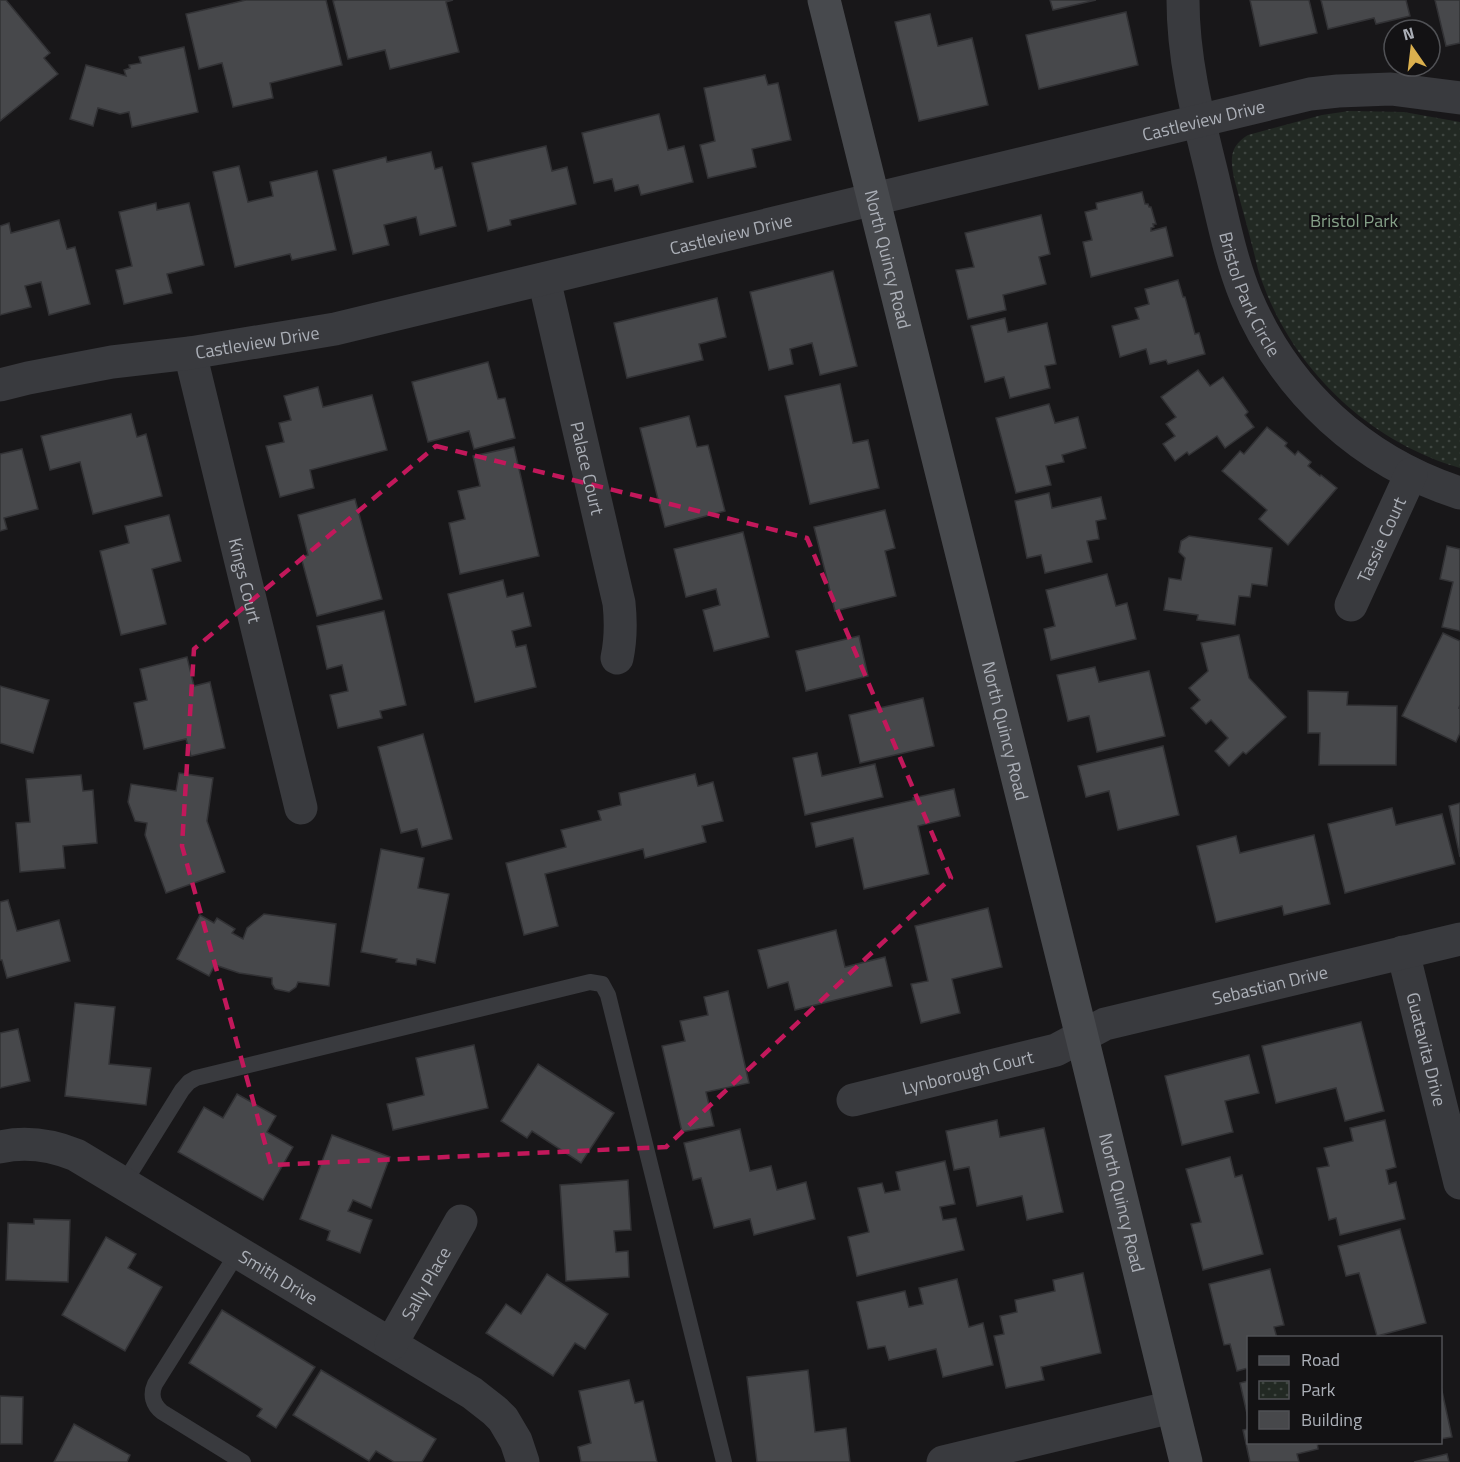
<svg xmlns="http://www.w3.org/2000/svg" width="1460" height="1462" viewBox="0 0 1460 1462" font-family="'Titillium Web',sans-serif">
  <defs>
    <pattern id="park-dots" width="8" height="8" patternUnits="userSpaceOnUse" patternTransform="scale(1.5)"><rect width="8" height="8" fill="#222923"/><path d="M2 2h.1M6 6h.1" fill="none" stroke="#3f4641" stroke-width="1.8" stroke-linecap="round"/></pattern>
  </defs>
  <rect width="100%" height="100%" fill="#181719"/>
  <path fill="url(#park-dots)" d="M1349 111 1404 112 1460 122V468C1370 442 1295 371 1263 284 1258 273 1256 260 1253 249 1247 225 1240 201 1234 178 1230 158 1230 146 1248 135L1322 115Z"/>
  <g fill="#47484b" stroke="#323235" stroke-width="1.5">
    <path d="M0 0H6L50 53 44 58 58 74 0 121Z"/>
    <path d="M246 0H326L342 65 270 83 273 98 233 107 222 63 199 69 186 14Z"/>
    <path d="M336 0H453L446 2 459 52 390 69 385 50 348 59 333 1Z"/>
    <path d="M1050 0H1096L1053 10Z"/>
    <path d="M1250 0H1309L1317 33 1260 46Z"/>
    <path d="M1321 0H1406L1410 16 1376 24 1374 18 1328 29Z"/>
    <path d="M1435 0H1460V43L1446 46Z"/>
    <path d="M1126 12 1138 65 1039 89 1026 35Z"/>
    <path d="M930 14 938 46 972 38 988 105 919 121 895 22Z"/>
    <path d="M184 47 198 112 132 127 129 112 120 114 98 108 93 126 70 119 86 65 126 76 124 70 130 68 129 65 141 63 139 57Z"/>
    <path d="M765 75 768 85 778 83 791 140 752 149 756 167 708 178 700 145 715 141 704 88Z"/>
    <path d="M659 114 668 150 684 146 693 182 641 195 638 185 615 191 612 179 594 183 582 133Z"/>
    <path d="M546 146 552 171 567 167 576 204 510 220 511 225 488 231 472 163Z"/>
    <path d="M431 152 435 169 442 167 456 226 420 235 416 217 384 225 389 245 353 254 333 170 386 157 387 162Z"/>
    <path d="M239 166 248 202 273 196 270 182 317 171 336 250 292 260 290 254 235 267 213 172Z"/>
    <path d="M1142 192 1145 204H1148L1149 207H1151L1156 224H1153L1154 227 1151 228V231L1166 227 1173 256 1091 277 1083 242 1092 240 1085 212 1097 209 1096 203Z"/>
    <path d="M156 203 157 210 189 203 204 265 167 274 172 293 124 304 116 270 132 266 119 212Z"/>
    <path d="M1041 215 1050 254 1039 257 1046 284 1003 295 1006 310 968 319 956 270 974 267 965 233Z"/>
    <path d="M59 220 67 249 75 247 90 304 49 315 41 282 25 286 31 307 0 315V226L9 223 11 233Z"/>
    <path d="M833 271 857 366 820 375 812 343 790 349 793 364 769 370 750 292Z"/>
    <path d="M1178 280 1183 297H1185L1195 334 1199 333 1205 354 1168 364 1166 360 1150 364 1146 349 1120 357 1112 326 1139 319 1135 308 1149 304 1145 289Z"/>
    <path d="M717 298 726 337 699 344 703 360 627 378 614 323Z"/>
    <path d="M1005 318 1008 332 1047 323 1056 364 1045 366 1050 388 1010 398 1004 377 985 382 971 326Z"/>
    <path d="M488 362 498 399 505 398 515 438 474 449 469 431 428 442 412 382Z"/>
    <path d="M1198 370 1210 386 1223 377 1248 412 1245 415 1254 427 1225 448 1217 436 1189 455 1187 452 1175 461 1163 444 1175 436 1166 424 1176 417 1161 397Z"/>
    <path d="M840 384 853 443 868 440 879 488 810 504 785 396Z"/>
    <path d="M318 387 323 407 372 395 387 450 310 470 314 488 280 497 266 446 284 442 279 423 291 420 284 396Z"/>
    <path d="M1049 404 1055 423 1078 417 1086 448 1062 455 1064 462 1046 466 1051 485 1016 493 996 418Z"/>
    <path d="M131 414 137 437 146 434 162 496 93 514 80 462 50 470 41 436Z"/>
    <path d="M689 416 697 447 708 445 725 511 665 527 640 428Z"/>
    <path d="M1267 427 1287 443 1285 446 1295 455 1298 451 1311 462 1308 466 1320 476 1321 475 1337 488 1288 545 1259 519 1267 510 1222 471 1240 451 1244 454Z"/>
    <path d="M514 447 539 556 460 574 449 523 465 519 458 491 480 486 473 456Z"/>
    <path d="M22 449 38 509 4 518 7 529 0 531V454Z"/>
    <path d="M1049 493 1052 508 1101 497 1106 519 1096 521 1099 539 1087 541 1092 562 1045 573 1041 555 1027 558 1015 501Z"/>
    <path d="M355 499 382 599 317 616 301 557 308 555 298 515Z"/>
    <path d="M885 510 895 548 885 551 896 596 835 611 814 527Z"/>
    <path d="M169 515 181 561 152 569 166 624 121 635 100 551 129 543 125 526Z"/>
    <path d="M743 532 769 637 714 651 703 610 720 605 716 589 686 597 674 549Z"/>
    <path d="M1189 536 1272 548 1267 586 1252 584 1250 597 1239 596 1235 625 1197 620 1198 615 1164 610 1169 578 1181 580 1185 558 1179 552 1181 541Z"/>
    <path d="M1447 546 1460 549V631L1442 627 1453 582 1440 579Z"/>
    <path d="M1107 574 1116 606 1127 603 1136 639 1051 660 1044 629 1055 626 1046 590Z"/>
    <path d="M503 580 507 597 523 593 531 626 512 631 516 647 526 645 536 687 475 702 448 594Z"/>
    <path d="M384 611 406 705 380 711 382 718 338 728 330 695 348 691 342 665 327 669 317 626Z"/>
    <path d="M1443 633 1460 641V705L1459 708H1460V733L1456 742 1402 716Z"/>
    <path d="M1239 635 1249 678 1286 717 1246 754 1243 752 1229 766 1215 751 1228 738 1211 720 1206 724 1191 708 1200 700 1189 688 1208 671 1201 643Z"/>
    <path d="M859 636 868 676 806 691 796 651Z"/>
    <path d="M187 657 194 686 210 682 225 748 191 756 186 739 144 749 134 703 147 700 140 669Z"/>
    <path d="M1095 667 1099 682 1149 671 1165 736 1097 752 1089 716 1068 721 1057 675Z"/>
    <path d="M0 686 49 700 33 753 0 743Z"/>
    <path d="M1308 691 1348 692 1347 705 1397 706 1396 765H1319L1320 733H1308Z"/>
    <path d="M923 698 934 746 860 763 849 715Z"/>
    <path d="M423 734 452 839 422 847 417 829 401 833 378 747Z"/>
    <path d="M1163 746 1179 815 1118 830 1109 791 1086 797 1078 766Z"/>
    <path d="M817 753 822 776 875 764 883 797 805 815 793 758Z"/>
    <path d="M179 773 213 778 207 821 225 872 166 893 145 835 147 823 135 821 128 802 131 784 176 791Z"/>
    <path d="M695 774 698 786 713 782 723 821 702 826 706 842 645 858 643 849 545 874 558 926 524 935 506 863 566 847 561 830 601 820 598 811 621 805 619 793Z"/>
    <path d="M81 775 83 791 93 790 97 843 63 846 65 868 20 872 16 823 30 822 26 779Z"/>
    <path d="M954 789 960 816 918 826 929 874 864 889 853 838 816 847 811 823 914 800 913 798Z"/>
    <path d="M1460 803V857L1449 806Z"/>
    <path d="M1392 808 1396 825 1442 814 1455 864 1345 893 1328 824Z"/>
    <path d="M1314 835 1330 904 1284 915 1282 906 1216 922 1197 846 1236 836 1240 853Z"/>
    <path d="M381 849 424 858 418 888 449 894 435 963 417 959 416 965 396 962 397 959 361 952Z"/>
    <path d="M8 900 17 931 59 920 70 961 7 978 2 960H0V902Z"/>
    <path d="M988 908 1002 967 952 979 960 1013 921 1023 911 984 928 981 915 926Z"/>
    <path d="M264 914 336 924 329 986 298 982 296 987 289 992 275 989 272 984V978L239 973 215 965 209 976 177 959 200 915 214 923 217 918 235 929 232 933 243 939 247 928Z"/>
    <path d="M836 930 845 967 885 957 892 986 795 1010 788 982 768 988 758 950Z"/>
    <path d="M728 991 749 1083 706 1092 714 1126 682 1132 662 1046 685 1041 680 1021 708 1015 704 997Z"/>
    <path d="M75 1003 115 1007 109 1064 151 1068 146 1105 65 1096Z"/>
    <path d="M1361 1022 1384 1111 1345 1121 1336 1088 1276 1103 1262 1046Z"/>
    <path d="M18 1029 30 1081 0 1088V1033Z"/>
    <path d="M474 1045 488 1108 393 1130 387 1104 424 1095 416 1058Z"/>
    <path d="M1249 1055 1259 1093 1225 1101 1233 1132 1182 1145 1165 1076Z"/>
    <path d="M538 1064 614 1113 581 1163 532 1131 527 1138 501 1121Z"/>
    <path d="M237 1094 276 1116 267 1132 293 1147 263 1200 178 1152 204 1107 223 1118Z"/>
    <path d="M997 1120 1000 1137 1044 1128 1063 1212 1027 1220 1022 1196 977 1206 969 1167 954 1170 946 1131Z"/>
    <path d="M1385 1120 1396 1167 1386 1170 1389 1184 1396 1182 1405 1219 1340 1235 1336 1218 1329 1220 1317 1168 1329 1166 1324 1148 1353 1141 1350 1128Z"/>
    <path d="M740 1129 750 1171 771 1166 777 1190 806 1182 815 1219 754 1235 750 1219 714 1228 701 1178 693 1180 684 1143Z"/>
    <path d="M332 1135 390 1157 371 1208 353 1200 348 1211 372 1220 360 1253 327 1240 330 1231 300 1219Z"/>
    <path d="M1230 1157 1235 1177 1242 1175 1263 1254 1203 1270 1191 1224 1201 1222 1186 1169Z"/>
    <path d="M945 1161 955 1204 940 1207 943 1220 956 1218 964 1250 857 1276 848 1237 869 1232 858 1188 882 1183 885 1193 900 1190 896 1172Z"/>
    <path d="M628 1180 631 1230 614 1231 616 1252 628 1251 629 1277 566 1281 560 1185Z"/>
    <path d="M34 1219 70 1220 68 1282 6 1280 8 1223 34 1224Z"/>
    <path d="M1400 1229 1426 1323 1377 1336 1359 1273 1346 1276 1338 1246Z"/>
    <path d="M106 1237 136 1254 128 1268 162 1287 125 1351 62 1315Z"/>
    <path d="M1270 1269 1284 1325 1274 1327 1277 1338H1248V1368L1237 1371 1230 1344 1224 1345 1209 1284Z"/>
    <path d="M1083 1273 1101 1353 1041 1367 1044 1380 1006 1388 994 1336 1004 1334 1000 1316 1017 1312 1015 1300 1055 1291 1053 1280Z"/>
    <path d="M547 1274 608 1314 585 1349 575 1343 553 1376 486 1333 506 1304 521 1314Z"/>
    <path d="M957 1279 969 1327 983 1323 993 1365 943 1377 936 1349 889 1360 885 1346 868 1349 857 1302 905 1291 909 1307 923 1304 919 1288Z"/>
    <path d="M222 1310 315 1367 276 1428 257 1416 262 1409 189 1363Z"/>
    <path d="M321 1370 436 1439 422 1462H394L376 1451 369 1461 293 1415Z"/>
    <path d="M808 1370 815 1432 846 1428 850 1462H757L747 1377Z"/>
    <path d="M629 1380 635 1403 643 1401 657 1462H581L578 1447 591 1443 579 1391Z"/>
    <path d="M1248 1381V1418L1240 1383Z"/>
    <path d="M1440 1382 1452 1437 1440 1439Z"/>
    <path d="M0 1396 23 1397 22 1444H0Z"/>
    <path d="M74 1424 130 1455 127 1462H54Z"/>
    <path d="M1248 1429V1442H1317L1318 1449 1297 1454 1299 1462H1250L1243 1430Z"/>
    <path d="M1447 1454 1449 1462H1414Z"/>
  </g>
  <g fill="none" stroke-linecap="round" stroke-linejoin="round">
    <g stroke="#393a3e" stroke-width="16">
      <path d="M124 1183 182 1090 189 1082 196 1078 590 982 602 984 608 995 724 1462"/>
      <path d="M238 1252 155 1384C150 1395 153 1405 162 1412L243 1462"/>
    </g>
    <g stroke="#393a3e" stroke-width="33">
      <path id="s1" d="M1183 0C1183 60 1198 117 1212 174 1222 215 1230 258 1246 297 1285 391 1363 462 1460 493"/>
      <path id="s2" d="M544 279 619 603C621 622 621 639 617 658"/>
      <path id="s3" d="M190 353 301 808"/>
      <path id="s4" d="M0 385 28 378 112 362 190 353 335 329 1310 94 1338 91 1391 89 1460 98"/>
      <path id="s5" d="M1351 605 1411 474"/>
      <path id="s6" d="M1403 952 1460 1183"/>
      <path id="s7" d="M853 1100 1056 1050 1105 1024 1460 939"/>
      <path id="s8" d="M0 1147C27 1141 51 1145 76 1155L472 1393 495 1411 503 1419 516 1441 523 1462"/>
      <path id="s9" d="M391 1344 461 1221"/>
      <path d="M943 1462 1172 1407"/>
    </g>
    <path stroke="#47494d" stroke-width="33" id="s10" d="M824 0 1082 1037 1186 1462"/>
  </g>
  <path fill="none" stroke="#c2185b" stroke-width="4.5" stroke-dasharray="12 8" stroke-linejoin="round" d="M436 446 807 538 951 878 666 1147 271 1165 182 846 194 649Z"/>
  <g text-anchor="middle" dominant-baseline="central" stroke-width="5" stroke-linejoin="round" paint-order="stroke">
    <g font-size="18" fill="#abafb7" stroke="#131214">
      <text stroke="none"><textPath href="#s4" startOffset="1233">Castleview Drive</textPath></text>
      <text stroke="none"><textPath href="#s4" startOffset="747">Castleview Drive</textPath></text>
      <text stroke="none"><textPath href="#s10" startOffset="267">North Quincy Road</textPath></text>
      <text stroke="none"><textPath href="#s1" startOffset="303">Bristol Park Circle</textPath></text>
      <text stroke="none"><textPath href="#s4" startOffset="261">Castleview Drive</textPath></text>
      <text stroke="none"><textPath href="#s2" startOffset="194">Palace Court</textPath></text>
      <text stroke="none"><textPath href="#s5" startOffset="72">Tassie Court</textPath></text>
      <text stroke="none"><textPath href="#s3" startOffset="234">Kings Court</textPath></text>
      <text stroke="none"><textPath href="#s10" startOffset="753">North Quincy Road</textPath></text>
      <text stroke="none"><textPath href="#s7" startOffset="434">Sebastian Drive</textPath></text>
      <text stroke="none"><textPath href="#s6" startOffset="100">Guatavita Drive</textPath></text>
      <text stroke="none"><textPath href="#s7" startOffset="118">Lynborough Court</textPath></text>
      <text stroke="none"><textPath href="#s10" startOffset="1239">North Quincy Road</textPath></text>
      <text stroke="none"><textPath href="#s8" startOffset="314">Smith Drive</textPath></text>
      <text stroke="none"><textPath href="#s9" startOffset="70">Sally Place</textPath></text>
    </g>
    <g font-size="18" fill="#85a088" stroke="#131214">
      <text x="1354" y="220">Bristol Park</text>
    </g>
  </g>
  <rect x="1247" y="1336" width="195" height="108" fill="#131214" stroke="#505155" stroke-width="1.5"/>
  <rect x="1259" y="1356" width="30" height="9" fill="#47494d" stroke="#505155" stroke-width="1.5"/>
  <text x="1301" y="1366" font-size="18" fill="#abafb7">Road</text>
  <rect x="1259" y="1381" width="30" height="18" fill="url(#park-dots)" stroke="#505155" stroke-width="1.5"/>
  <text x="1301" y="1396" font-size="18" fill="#abafb7">Park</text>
  <rect x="1259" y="1411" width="30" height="18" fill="#47484b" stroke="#505155" stroke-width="1.5"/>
  <text x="1301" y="1426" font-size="18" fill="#abafb7">Building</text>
  <g transform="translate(1412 48) rotate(346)"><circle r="28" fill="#131214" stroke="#505155" stroke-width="1.5"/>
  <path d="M0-4.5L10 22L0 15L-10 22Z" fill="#dbb04e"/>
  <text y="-9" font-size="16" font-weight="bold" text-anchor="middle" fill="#abafb7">N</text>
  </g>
</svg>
